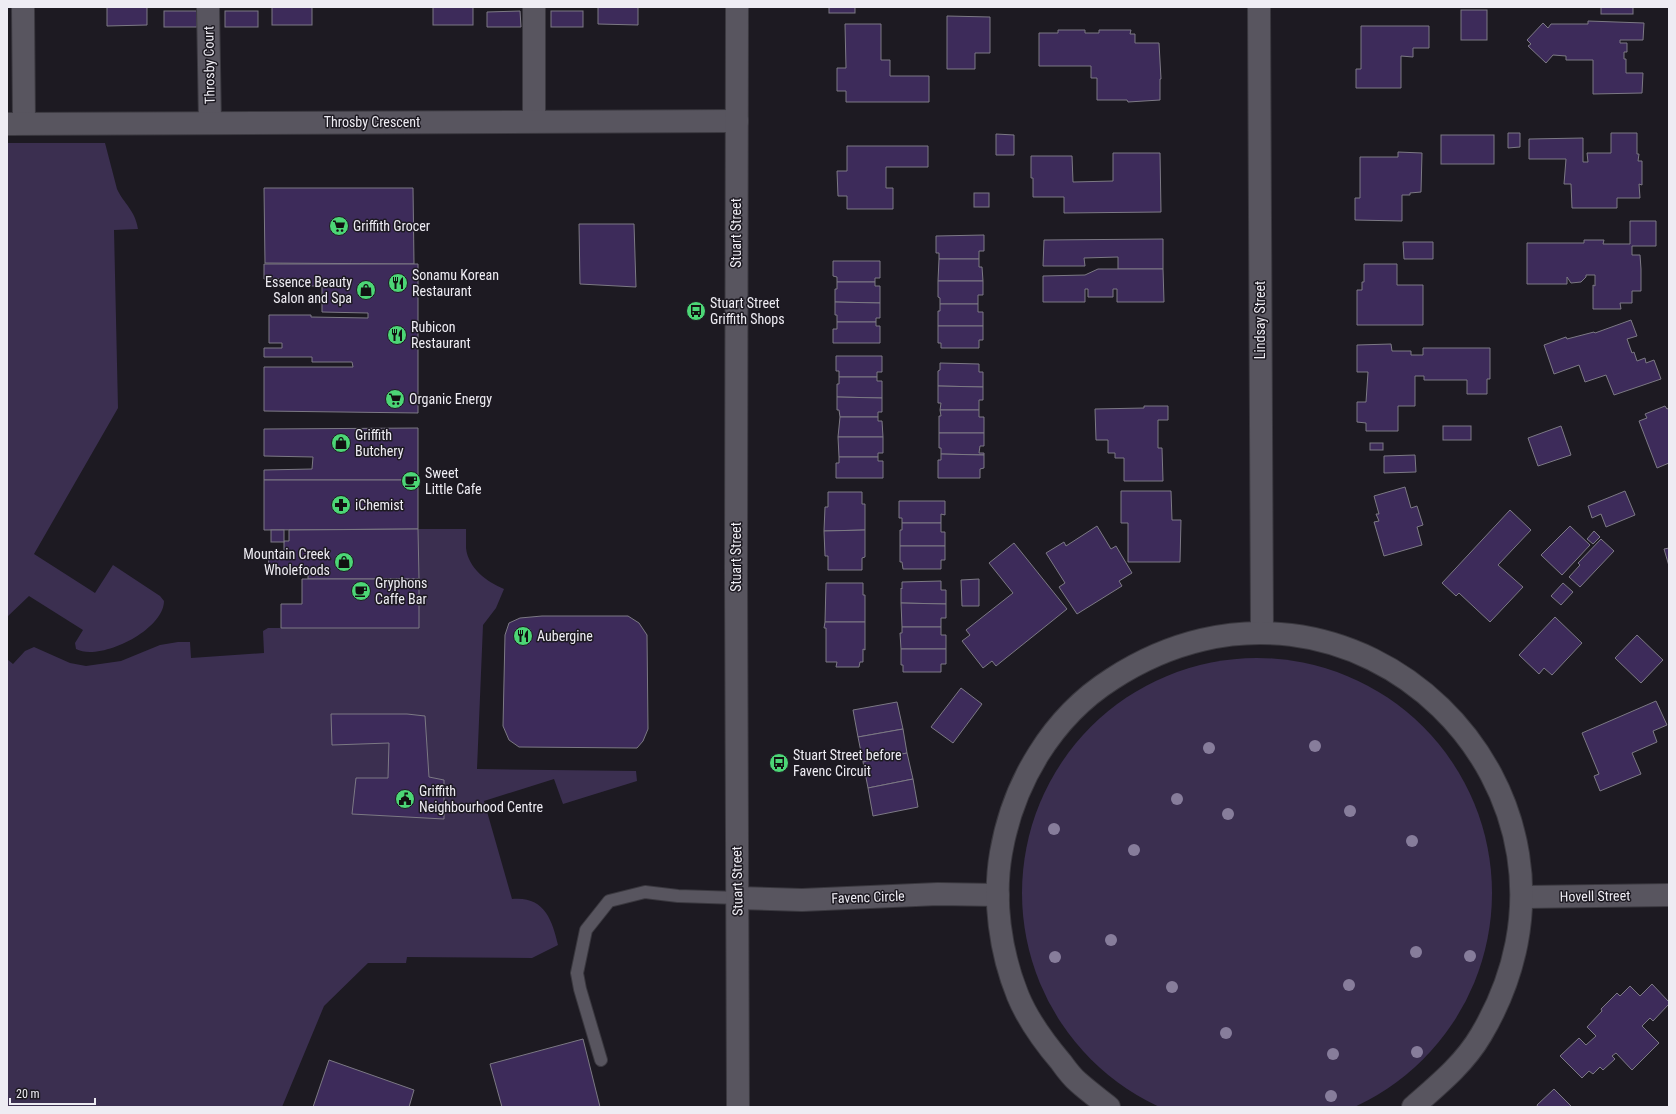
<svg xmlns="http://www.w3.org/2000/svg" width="1676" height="1114" viewBox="0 0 1676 1114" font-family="'Roboto Condensed',sans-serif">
  <rect width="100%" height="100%" fill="#1d1a22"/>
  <g fill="#3b2f50">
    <path d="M7 143H105L117 189C124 204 135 210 138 229L114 230 118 408 34 554 95 593 113 565 160 596 164 601C164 630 100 662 76 649L75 643 83 630 29 596 7 617Z"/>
    <path d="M418 529H466C466 535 466 542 466 548 468 568 487 582 504 589L496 608 483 625 477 769 636 771 637 781 563 804 554 779 484 801 512 899C544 896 552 919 558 945L532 958 407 957 406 963H368L324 1006 282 1107H7V659L13 664 25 651 34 647 70 663 86 666 121 661 160 645 178 642H190L191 658 264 653 263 631 268 628H419Z"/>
    <circle cx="1257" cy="893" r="235"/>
  </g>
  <g fill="#3d2b5a" stroke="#7c7984">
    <path d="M107 7H147V25L107 26Z"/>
    <rect x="272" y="7" width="40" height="18"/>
    <rect x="433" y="7" width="40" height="18"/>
    <path d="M598 7H638V25L598 24Z"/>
    <rect x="829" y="7" width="26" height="6"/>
    <rect x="1601" y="7" width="32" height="7"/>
    <rect x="1461" y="10" width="26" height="30"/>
    <rect x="164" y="11" width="33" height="16"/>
    <rect x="225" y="11" width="33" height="16"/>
    <path d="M520 11 521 27H487V12Z"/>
    <rect x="551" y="11" width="32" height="16"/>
    <path d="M947 16 990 17V53H975V69H947Z"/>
    <path d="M1588 21 1644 23 1643 40H1620V43H1627V52H1624V59H1626V73H1643L1642 93 1593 94V60H1566V56L1553 55 1546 63 1528 46 1531 44 1527 40 1543 23 1548 28 1551 24H1588Z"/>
    <path d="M845 24H881V60H890V76H929V102H846V91H837V68H846Z"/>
    <path d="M1361 26H1429V48H1413V57L1401 56V88H1356V69H1361Z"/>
    <path d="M1058 30H1085V33H1099V30H1131L1130 34H1135V43H1159L1161 79H1160V100L1128 102 1127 100H1097V78H1091V66H1039V33H1058Z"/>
    <path d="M1508 133H1520V147L1508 148Z"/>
    <path d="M1611 133H1637V154H1639L1638 161H1642V185L1639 184 1640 198H1617V208H1572L1571 184H1564L1566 159H1529V139L1583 138V162H1588L1587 153H1611Z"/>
    <path d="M996 134 1014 135V155H996Z"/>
    <rect x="1441" y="135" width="53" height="29"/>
    <path d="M847 146H928V167H886V188H893V209H847V196H838L837 171H847Z"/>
    <path d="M1398 152 1422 153 1421 192 1410 193V195H1402V221L1355 220V198H1360V157H1398Z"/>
    <path d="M1113 153H1160L1161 212 1064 213V197H1033V178H1031V156H1072L1073 182 1113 181Z"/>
    <path d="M264 188H413L414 264 265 263Z"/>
    <rect x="974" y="193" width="15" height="14"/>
    <path d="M1630 221H1656V246H1632V255H1640L1641 269V291H1632V303H1620L1621 309H1593V285L1595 286V275H1586V277L1581 282 1571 283 1567 277V284H1527V243H1584V240H1604L1603 244H1630Z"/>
    <path d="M579 224H634L636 287 580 284Z"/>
    <path d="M984 235V251H979V259H939V253H936V236Z"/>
    <path d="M1163 239V269H1118V257L1084 258 1085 266H1043L1044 240Z"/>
    <path d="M1403 242H1433V259H1404Z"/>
    <path d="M939 259H979V267H982L983 281H938Z"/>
    <path d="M833 261H880V278H875V282H837V277L833 276Z"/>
    <path d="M264 264H418V413L264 411V367H353L352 362H312V357H264V348H282V343H269V315H311V317L368 318V313L322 312V287L324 286H295V279H264Z"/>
    <path d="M1364 264H1397V285H1423V325H1357V290H1362V282H1364Z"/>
    <path d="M1098 269H1163L1164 302H1117V289H1113V297H1088V289H1085V302H1043V276L1085 275Z"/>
    <path d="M938 281H983V295H978V304H940V298L938 297Z"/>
    <path d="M837 282H875V286H880V303L835 302V289H837Z"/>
    <path d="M835 302 880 303V318H876V322H837V315H835Z"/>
    <path d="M940 304H978V312H983V326H938V311H940Z"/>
    <path d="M1631 320 1637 336 1627 339 1632 353 1634 352 1637 361 1645 358 1646 363 1654 360 1661 379 1614 395 1606 375 1585 382 1579 365 1554 374 1544 345 1566 337 1567 339 1594 332 1595 333Z"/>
    <path d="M837 322H876V326H880V343H833V329H837Z"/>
    <path d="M938 326H983V340H979V348H941V343H938Z"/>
    <path d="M1391 344 1392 351H1411V355H1423V348H1490V379H1487V394H1467V380H1424V376H1415V406H1398V431H1366V423L1357 422V402H1366L1368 372H1357V345Z"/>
    <path d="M836 356H882V372H877V377H839V371H836Z"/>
    <path d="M940 363 979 364V372H983V387L938 386V371L940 370Z"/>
    <path d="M839 377H877V381H882V398L837 397V384H839Z"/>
    <path d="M938 386 983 387V400H979V410H940L941 403H938Z"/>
    <path d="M837 397 882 398V412H878V417H840L839 410H837Z"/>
    <path d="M1144 406H1168V420H1158V448H1162L1163 481H1124V458H1115V453H1108V440H1096L1095 409 1144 408Z"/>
    <path d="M1665 406 1667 409 1669 408V463L1657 468 1639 421 1647 418 1645 414Z"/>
    <path d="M940 410H979V417H984V433H939V416H941Z"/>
    <path d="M840 417H878V421H882L883 437H838Z"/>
    <rect x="1443" y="426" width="28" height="14"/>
    <path d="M1561 426 1571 455 1538 466 1528 438Z"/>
    <path d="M418 428V480H264V470L312 469 313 457 264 456V429Z"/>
    <path d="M939 433H984V446H980L979 453H984V455L941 454V448H939Z"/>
    <path d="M838 437H883V453H878V457H839Z"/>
    <rect x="1370" y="443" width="13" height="7"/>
    <path d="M941 454 984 455V468L980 469V478H938V460H941Z"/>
    <path d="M1415 455 1416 472 1384 473V456Z"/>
    <path d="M839 457H878V461H883V478H836V463H839Z"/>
    <path d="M264 480H418V529L264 530Z"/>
    <path d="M1405 487 1411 508 1417 506 1423 525 1417 527 1422 545 1384 556 1374 522 1379 521 1376 514H1379L1374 496Z"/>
    <path d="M1121 491H1171L1172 520H1181L1180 562H1128V523H1121Z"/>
    <path d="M1625 491 1635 515 1606 527 1601 514 1592 518 1588 506Z"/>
    <path d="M828 492H862V504H865V530L824 531 825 507H828Z"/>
    <path d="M899 501H945V515L941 514V523H902V518H899Z"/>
    <path d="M1510 510 1531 530 1498 565 1523 587 1490 622 1459 593 1456 596 1442 583Z"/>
    <path d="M902 523H941V532H945V546H900V530H902Z"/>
    <path d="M1097 526 1111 549 1116 546 1132 573 1119 581 1122 586 1077 614 1059 587 1065 583 1046 553 1064 542 1066 546Z"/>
    <path d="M1570 526 1590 545 1562 575 1541 555Z"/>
    <path d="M418 529 419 579H308V570L299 569V573L268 574 269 554H284V541H289V530Z"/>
    <rect x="271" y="530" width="13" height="12"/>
    <path d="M865 530V557L862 558V570H828V556H825L824 531Z"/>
    <path d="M1594 531 1600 537 1593 544 1587 539Z"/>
    <path d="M1601 539 1614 551 1580 587 1569 577 1580 565 1578 563Z"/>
    <path d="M1014 543 1067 609 996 666 992 661 983 668 962 641 970 635 966 630 1013 593 989 563Z"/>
    <path d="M900 546H945V560H941V569H903L902 562H900Z"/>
    <path d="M1669 548V566L1664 549Z"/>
    <path d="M302 579H419V628H281V604H302Z"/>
    <path d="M979 579V606H962L961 580Z"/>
    <path d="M941 581V590H946V604L901 603V588L902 589V582Z"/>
    <path d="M826 583H863V595H865V622H825Z"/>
    <path d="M1563 583 1573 592 1561 605 1551 596Z"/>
    <path d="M901 603 946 604V618H941V627H902Z"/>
    <path d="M542 616H628L639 623 647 635 648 729 643 741 637 748 519 747 509 740 503 726 505 635 509 623 520 618Z"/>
    <path d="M1555 617 1582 643 1552 675 1544 668 1539 674 1519 655Z"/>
    <path d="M825 622H865V650L863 649V662H860L859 667H836L837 662H826V628H824Z"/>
    <path d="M902 627H941V635H946V649H901L900 633H902Z"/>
    <path d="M1637 635 1663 660 1641 683 1615 658Z"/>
    <path d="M901 649H946V664H941V672H903V665H901Z"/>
    <path d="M961 688 982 704 953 743 931 727Z"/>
    <path d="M1656 701 1667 725 1653 731 1657 742 1632 753 1641 774 1600 791 1594 776 1599 774 1582 733Z"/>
    <path d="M897 702 903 729 858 737 853 710Z"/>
    <path d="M331 714H407L425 716 429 777 444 780V819L352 814 356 778H388L389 743 332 745Z"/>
    <path d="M903 729 907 753 863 762 858 737Z"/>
    <path d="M907 753 913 779 868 788 863 762Z"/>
    <path d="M913 779 918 807 873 816 868 788Z"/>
    <path d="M1652 984 1669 1002V1004L1653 1021 1650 1018 1642 1026 1659 1043 1632 1070 1616 1053 1612 1056 1615 1059 1603 1070 1600 1067 1593 1074 1589 1071 1582 1078 1560 1056 1579 1038 1586 1045 1596 1036 1587 1027 1602 1011 1601 1009 1617 993 1620 996 1630 986 1640 996Z"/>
    <path d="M583 1039 600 1107H502L490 1064Z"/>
    <path d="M329 1060 414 1090 409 1107H313Z"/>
    <path d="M1554 1089 1572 1107H1538L1537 1105Z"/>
  </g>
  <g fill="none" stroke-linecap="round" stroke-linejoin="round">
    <defs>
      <path id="lane" d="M601 1060 580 989 577 973 586 930 609 901 645 892 678 896 738 898"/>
      <g id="street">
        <path d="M23 7 24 123"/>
        <path d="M208 7 210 123"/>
        <path d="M534 7V121"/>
        <path d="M1259 7 1262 633"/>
        <path d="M7 124 737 121"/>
        <path d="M1522 897 1669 895"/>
        <path d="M738 898 802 900 938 894 998 895"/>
        <path d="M1109 1107C1099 1099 1088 1091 1078 1082 1072 1077 1066 1069 1061 1062 1044 1042 1028 1020 1018 996 1000 952 993 899 1001 853 1013 783 1052 717 1112 679 1351 524 1626 791 1481 1035 1464 1064 1438 1085 1413 1107"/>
      </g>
      <path id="secondary" d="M737 7 736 573 738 1107"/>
    </defs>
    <use href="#lane" stroke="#3a383f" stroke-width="14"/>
    <use href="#street" stroke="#3a383f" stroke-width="24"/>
    <use href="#secondary" stroke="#3a383f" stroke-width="24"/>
    <use href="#lane" stroke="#58555f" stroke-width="12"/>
    <use href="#street" stroke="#58555f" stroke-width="22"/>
    <use href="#secondary" stroke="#58555f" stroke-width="22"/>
  </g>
  <g fill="#877d9b">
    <circle cx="1315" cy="746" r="6"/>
    <circle cx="1209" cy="748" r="6"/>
    <circle cx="1177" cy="799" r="6"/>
    <circle cx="1350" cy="811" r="6"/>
    <circle cx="1228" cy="814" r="6"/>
    <circle cx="1054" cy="829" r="6"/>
    <circle cx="1412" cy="841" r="6"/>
    <circle cx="1134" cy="850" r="6"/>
    <circle cx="1111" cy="940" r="6"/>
    <circle cx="1416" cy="952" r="6"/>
    <circle cx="1470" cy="956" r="6"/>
    <circle cx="1055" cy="957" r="6"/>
    <circle cx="1349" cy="985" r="6"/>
    <circle cx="1172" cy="987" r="6"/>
    <circle cx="1226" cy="1033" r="6"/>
    <circle cx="1417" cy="1052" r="6"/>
    <circle cx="1333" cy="1054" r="6"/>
    <circle cx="1331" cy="1096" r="6"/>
  </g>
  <defs>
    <symbol id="supermarket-disc" viewBox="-11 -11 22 22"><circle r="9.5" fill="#4cd676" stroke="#1d1a22"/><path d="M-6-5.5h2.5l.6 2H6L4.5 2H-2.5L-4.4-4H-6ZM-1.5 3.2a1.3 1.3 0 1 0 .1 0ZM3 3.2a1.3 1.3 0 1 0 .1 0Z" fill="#111"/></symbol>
    <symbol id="restaurant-disc" viewBox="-11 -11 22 22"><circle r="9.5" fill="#4cd676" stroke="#1d1a22"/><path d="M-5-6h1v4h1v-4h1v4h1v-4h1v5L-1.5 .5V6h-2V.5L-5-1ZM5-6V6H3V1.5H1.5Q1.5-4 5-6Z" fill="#111"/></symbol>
    <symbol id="shop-disc" viewBox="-11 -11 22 22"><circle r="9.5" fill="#4cd676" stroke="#1d1a22"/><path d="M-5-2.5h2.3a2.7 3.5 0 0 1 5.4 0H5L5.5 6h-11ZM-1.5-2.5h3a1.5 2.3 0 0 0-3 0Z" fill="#111"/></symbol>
    <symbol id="bus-disc" viewBox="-11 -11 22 22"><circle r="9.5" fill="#4cd676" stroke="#1d1a22"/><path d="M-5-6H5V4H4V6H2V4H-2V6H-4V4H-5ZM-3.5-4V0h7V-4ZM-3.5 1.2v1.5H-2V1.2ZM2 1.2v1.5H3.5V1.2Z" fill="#111"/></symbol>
    <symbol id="cafe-disc" viewBox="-11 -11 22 22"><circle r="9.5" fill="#4cd676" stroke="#1d1a22"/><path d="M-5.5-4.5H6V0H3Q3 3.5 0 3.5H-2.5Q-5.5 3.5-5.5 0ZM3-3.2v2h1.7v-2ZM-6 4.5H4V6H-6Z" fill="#111"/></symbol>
    <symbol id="pharmacy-disc" viewBox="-11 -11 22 22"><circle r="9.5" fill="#4cd676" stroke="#1d1a22"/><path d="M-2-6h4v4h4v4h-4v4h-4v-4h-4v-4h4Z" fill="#111"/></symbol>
    <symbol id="civic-disc" viewBox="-11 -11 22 22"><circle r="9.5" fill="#4cd676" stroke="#1d1a22"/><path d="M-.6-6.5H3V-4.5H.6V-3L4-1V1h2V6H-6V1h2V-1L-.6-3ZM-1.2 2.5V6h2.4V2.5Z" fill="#111"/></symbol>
  </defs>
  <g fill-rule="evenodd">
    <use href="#supermarket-disc" x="328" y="215" width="22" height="22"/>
    <use href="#restaurant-disc" x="387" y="272" width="22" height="22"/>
    <use href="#shop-disc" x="355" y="279" width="22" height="22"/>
    <use href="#bus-disc" x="685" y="300" width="22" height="22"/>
    <use href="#restaurant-disc" x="386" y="324" width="22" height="22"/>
    <use href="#supermarket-disc" x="384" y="388" width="22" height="22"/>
    <use href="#shop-disc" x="330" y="432" width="22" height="22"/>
    <use href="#cafe-disc" x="400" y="470" width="22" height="22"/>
    <use href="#pharmacy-disc" x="330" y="494" width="22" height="22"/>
    <use href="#shop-disc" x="333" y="551" width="22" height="22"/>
    <use href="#cafe-disc" x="350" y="580" width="22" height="22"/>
    <use href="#restaurant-disc" x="512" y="625" width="22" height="22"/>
    <use href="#bus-disc" x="768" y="752" width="22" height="22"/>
    <use href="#civic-disc" x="394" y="788" width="22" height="22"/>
  </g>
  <g text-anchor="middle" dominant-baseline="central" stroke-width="3" stroke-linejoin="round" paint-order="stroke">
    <g font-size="14" fill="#eeecf3" stroke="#1d1a22">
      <text transform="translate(209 65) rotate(-91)">Throsby Court</text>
      <text x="372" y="122">Throsby Crescent</text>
      <text transform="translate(736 233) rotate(-90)">Stuart Street</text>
      <text transform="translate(1260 320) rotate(-90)">Lindsay Street</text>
      <text transform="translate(736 557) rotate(-90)">Stuart Street</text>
      <text transform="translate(737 881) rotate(-91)">Stuart Street</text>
      <text transform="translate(1595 896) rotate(-1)">Hovell Street</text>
      <text transform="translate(868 897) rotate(-2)">Favenc Circle</text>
    </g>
    <g font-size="14" fill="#eeecf3" stroke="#1d1a22" text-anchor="start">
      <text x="353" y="226">Griffith Grocer</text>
      <text x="412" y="275">Sonamu Korean<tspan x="412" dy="16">Restaurant</tspan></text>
      <text x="352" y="282" text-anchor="end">Essence Beauty<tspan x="352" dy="16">Salon and Spa</tspan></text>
      <text x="710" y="303">Stuart Street<tspan x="710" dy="16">Griffith Shops</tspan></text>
      <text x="411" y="327">Rubicon<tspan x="411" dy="16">Restaurant</tspan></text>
      <text x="409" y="399">Organic Energy</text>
      <text x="355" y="435">Griffith<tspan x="355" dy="16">Butchery</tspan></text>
      <text x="425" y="473">Sweet<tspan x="425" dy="16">Little Cafe</tspan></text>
      <text x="355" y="505">iChemist</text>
      <text x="330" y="554" text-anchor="end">Mountain Creek<tspan x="330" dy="16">Wholefoods</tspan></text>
      <text x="375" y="583">Gryphons<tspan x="375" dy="16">Caffe Bar</tspan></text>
      <text x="537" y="636">Aubergine</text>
      <text x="793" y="755">Stuart Street before<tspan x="793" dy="16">Favenc Circuit</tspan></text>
      <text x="419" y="791">Griffith<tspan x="419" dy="16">Neighbourhood Centre</tspan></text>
    </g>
  </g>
  <rect width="1676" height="1114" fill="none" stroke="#eeecf3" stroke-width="16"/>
  <path d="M10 1098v6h85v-6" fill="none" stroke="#eeecf3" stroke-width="2"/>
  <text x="16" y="1098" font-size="12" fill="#eeecf3" stroke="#1d1a22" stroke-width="3" paint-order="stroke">20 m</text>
</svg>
